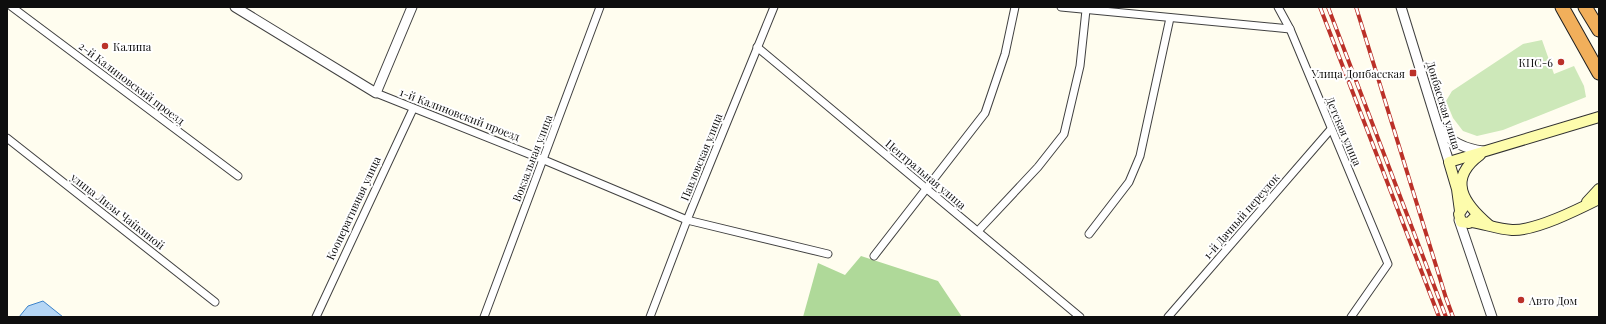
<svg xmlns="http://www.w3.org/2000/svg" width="1606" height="324" viewBox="0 0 1606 324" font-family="'Playfair Display',serif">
  <rect width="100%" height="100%" fill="#fffdef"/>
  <path fill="#cde8b9" d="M1542 40 1554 74 1574 66 1584 86 1586 97 1503 130 1477 136 1463 131 1453 118 1446 101 1452 91 1523 44Z"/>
  <path fill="#afd999" d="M861 256 938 281 962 317H803L818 263 845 275Z"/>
  <path fill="#b5d6f5" stroke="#3d83ca" d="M43 301 63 317H19L28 306Z"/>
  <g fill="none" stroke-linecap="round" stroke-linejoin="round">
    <defs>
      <g id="minor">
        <path d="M12 7 238 176"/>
        <path d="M1061 7 1290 29"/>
        <path d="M1278 7 1290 29 1388 264 1351 317"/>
        <path d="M757 47 1080 317"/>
        <path d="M376 93 544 160 687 220 828 254"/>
        <path d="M7 138 215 302"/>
        <path d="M978 231 1038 167 1064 134 1080 66 1086 10"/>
        <path d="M1089 234 1129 182 1140 156 1170 18"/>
        <path d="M874 256 985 113 1005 54 1015 7"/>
        <path d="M316 317 413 109"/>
        <path d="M484 317 600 7"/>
        <path d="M650 317 687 220 774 7"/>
        <path d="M1168 317 1331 129"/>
      </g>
      <g id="tertiary">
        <path d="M235 7 376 93 412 7"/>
        <path d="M1401 7 1449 162"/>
        <path d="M1441 130C1452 143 1466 149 1483 151"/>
        <path d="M1459 220 1492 317"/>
      </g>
      <g id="secondary">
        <path d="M1480 155C1447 179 1463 203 1489 225"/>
        <path d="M1587 202 1599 189"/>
        <path d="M1463 208 1459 214 1461 222 1469 223 1475 217"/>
        <path d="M1460 211 1457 189 1449 162 1599 117"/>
        <path d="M1472 222C1485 224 1498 229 1512 230 1535 231 1577 210 1599 199"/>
      </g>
      <g id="motorway">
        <path d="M1562 7 1599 73"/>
        <path d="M1585 7 1599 30"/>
      </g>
    </defs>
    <use href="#minor" stroke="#414141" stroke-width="9"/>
    <use href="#tertiary" stroke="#414141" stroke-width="11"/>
    <use href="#secondary" stroke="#303030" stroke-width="12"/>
    <use href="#motorway" stroke="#1f1f1f" stroke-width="15"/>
    <use href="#minor" stroke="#fff" stroke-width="7"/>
    <use href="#tertiary" stroke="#fff" stroke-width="9"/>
    <use href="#secondary" stroke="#fdfcac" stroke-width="10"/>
    <use href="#motorway" stroke="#f1af5b" stroke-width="13"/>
    <defs>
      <g id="rail">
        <path d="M1320 7 1439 317"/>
        <path d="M1328 7 1446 317"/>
        <path d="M1356 7 1446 298 1453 317"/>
      </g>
    </defs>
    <use href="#rail" stroke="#bb3129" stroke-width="4"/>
    <use href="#rail" stroke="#fff" stroke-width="2.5" stroke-dasharray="8" stroke-linecap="butt"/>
  </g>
  <g fill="#bb3129" stroke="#fff" stroke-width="1.5">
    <circle cx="105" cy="46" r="4"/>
    <circle cx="1561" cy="62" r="4"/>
    <rect x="1409" y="69" width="8" height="8" rx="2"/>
    <circle cx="1521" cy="300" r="4"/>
  </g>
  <g text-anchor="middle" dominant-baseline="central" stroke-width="4" stroke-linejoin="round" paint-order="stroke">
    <g font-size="11" fill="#0e0e0e" stroke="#fff" text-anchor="start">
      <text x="113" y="46">Калина</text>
      <text x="1553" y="62" text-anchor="end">КНС-6</text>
      <text x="1405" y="73" text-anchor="end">Улица Донбасская</text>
      <text x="1529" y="300">Авто Дом</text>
    </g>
    <g font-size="11" fill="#0e0e0e" stroke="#fff">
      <text transform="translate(132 83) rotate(37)">2-й Калиновский проезд</text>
      <text transform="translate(1444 105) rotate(73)">Донбасская улица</text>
      <text transform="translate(460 114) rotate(21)">1-й Калиновский проезд</text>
      <text transform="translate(1344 131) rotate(67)">Детская улица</text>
      <text transform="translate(701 157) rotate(-68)">Павловская улица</text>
      <text transform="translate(532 158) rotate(-69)">Вокзальная улица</text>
      <text transform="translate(926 174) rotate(40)">Центральная улица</text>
      <text transform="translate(353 208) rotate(-65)">Кооперативная улица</text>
      <text transform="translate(118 211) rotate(38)">улица Лизы Чайкиной</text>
      <text transform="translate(1241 216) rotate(-49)">1-й Дачный переулок</text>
    </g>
  </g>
  <rect width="1606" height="324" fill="none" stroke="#0e0e0e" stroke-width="16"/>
</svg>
